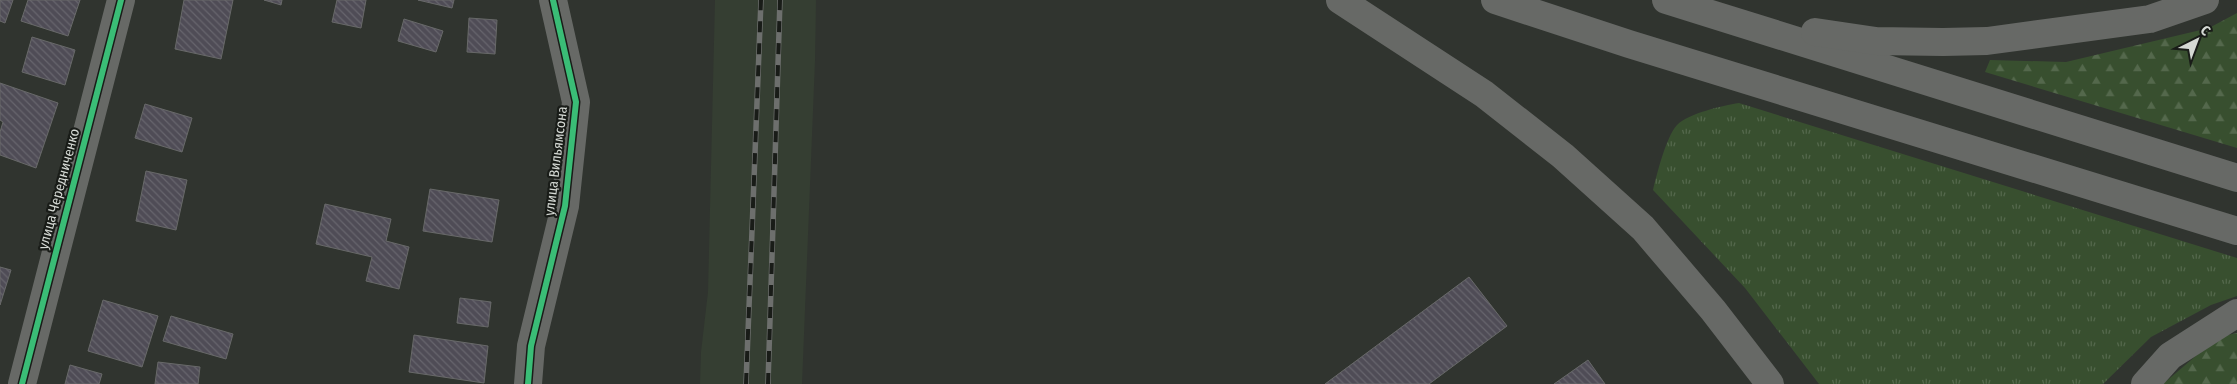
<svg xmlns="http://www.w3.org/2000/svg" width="2237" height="384" viewBox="0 0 2237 384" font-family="'Fira Sans Condensed',sans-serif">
  <defs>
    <pattern id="grass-tufts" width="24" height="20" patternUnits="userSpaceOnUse" patternTransform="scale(1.25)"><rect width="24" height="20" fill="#384f2f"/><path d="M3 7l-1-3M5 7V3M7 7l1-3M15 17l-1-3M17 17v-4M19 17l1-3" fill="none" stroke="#54684c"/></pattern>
    <pattern id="forest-firs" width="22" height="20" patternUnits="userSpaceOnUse" patternTransform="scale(1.25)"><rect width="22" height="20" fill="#384f2f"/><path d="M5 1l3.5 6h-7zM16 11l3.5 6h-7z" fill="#54684c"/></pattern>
    <pattern id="building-back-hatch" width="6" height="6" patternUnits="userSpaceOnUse" patternTransform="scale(1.25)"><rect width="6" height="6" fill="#4f4c56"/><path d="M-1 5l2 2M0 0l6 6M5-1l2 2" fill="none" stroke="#67656d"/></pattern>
  </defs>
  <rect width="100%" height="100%" fill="#30342f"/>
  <path fill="#353e32" d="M715 0H816L815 61 802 384H700L701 352 708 292Z"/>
  <path fill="url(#grass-tufts)" d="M1739 103 2237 258V296L2211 305 2151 337 2103 384H1819L1745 288 1653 190C1657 174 1666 137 1677 125 1689 113 1722 106 1739 103Z"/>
  <g fill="url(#forest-firs)">
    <path d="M2237 13V148L1985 72 1990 60 2066 62 2209 28Z"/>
    <path d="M2237 333V384H2163L2218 337Z"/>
  </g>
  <g fill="url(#building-back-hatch)" stroke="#686969">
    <path d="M0 0H13L5 23 0 21Z"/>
    <path d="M28 0H80L68 36 21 21Z"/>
    <path d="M184 0H233L221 59 175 49Z"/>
    <path d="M264 0H282L281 5Z"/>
    <path d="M337 0H366L361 28 332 22Z"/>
    <path d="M418 0H454L452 8Z"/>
    <path d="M469 18 497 20 495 54 467 52Z"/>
    <path d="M404 19 443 31 436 52 398 41Z"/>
    <path d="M32 37 75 50 65 85 22 72Z"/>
    <path d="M0 83 58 103 36 168 0 155V132L3 122 0 120Z"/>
    <path d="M145 104 192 118 182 152 135 138Z"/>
    <path d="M146 171 187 180 176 230 136 221Z"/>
    <path d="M430 189 499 200 492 242 423 231Z"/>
    <path d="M325 204 391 219 386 241 409 247 399 289 366 281 372 257 316 244Z"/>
    <path d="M0 267 11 270 0 305Z"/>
    <path d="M1469 277 1507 326 1429 384H1325Z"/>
    <path d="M460 298 491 302 488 327 457 323Z"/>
    <path d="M103 300 158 316 142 367 88 351Z"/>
    <path d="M171 316 233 334 226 359 163 341Z"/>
    <path d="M414 335 488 346 484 383 409 372Z"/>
    <path d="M1588 360 1605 384H1554Z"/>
    <path d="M158 362 200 367 198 384H155Z"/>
    <path d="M70 365 102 374 99 384H65Z"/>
  </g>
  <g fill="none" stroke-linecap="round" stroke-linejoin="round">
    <g stroke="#676966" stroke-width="28">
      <path d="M22 384 121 0"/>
      <path d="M528 384 531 346 565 206 576 102 553 0"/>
    </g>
    <g stroke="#676966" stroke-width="28">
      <path d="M1340 0 1484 94 1563 156 1643 228 1713 310 1770 384"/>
      <path d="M1495 0 1629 44 2237 231"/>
      <path d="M1666 0 2237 178"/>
      <path d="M1815 32 1876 41 1943 42 1987 41 2150 19 2205 0"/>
      <path d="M2145 384 2170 356 2237 313"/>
    </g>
    <defs>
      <g id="rail">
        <path d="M746 384 761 0"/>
        <path d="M768 384 780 0"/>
      </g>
    </defs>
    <use href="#rail" stroke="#6d6f6d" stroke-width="5.5"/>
    <use href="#rail" stroke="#191c18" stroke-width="4" stroke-dasharray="11" stroke-linecap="butt"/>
    <defs>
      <g id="cycleway">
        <path d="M22 384 121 0"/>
        <path d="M528 384 531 346 565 206 576 102 553 0"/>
      </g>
    </defs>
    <use href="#cycleway" stroke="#191c18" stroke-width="9"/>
    <use href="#cycleway" stroke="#3abd76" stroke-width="6"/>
  </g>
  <g text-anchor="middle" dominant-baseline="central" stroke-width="4.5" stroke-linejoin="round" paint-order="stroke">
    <g font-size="14" fill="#d5d9d4" stroke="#191c18">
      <text transform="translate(556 161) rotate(-83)">улица Вильямсона</text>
      <text transform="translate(59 189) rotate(-75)">улица Чередниченко</text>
    </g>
  </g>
  <g transform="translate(2197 40) rotate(42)" stroke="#191c18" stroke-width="4" paint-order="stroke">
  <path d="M0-4L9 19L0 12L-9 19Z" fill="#d5d9d4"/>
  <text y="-8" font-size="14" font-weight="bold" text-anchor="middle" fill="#d5d9d4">С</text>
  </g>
</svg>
